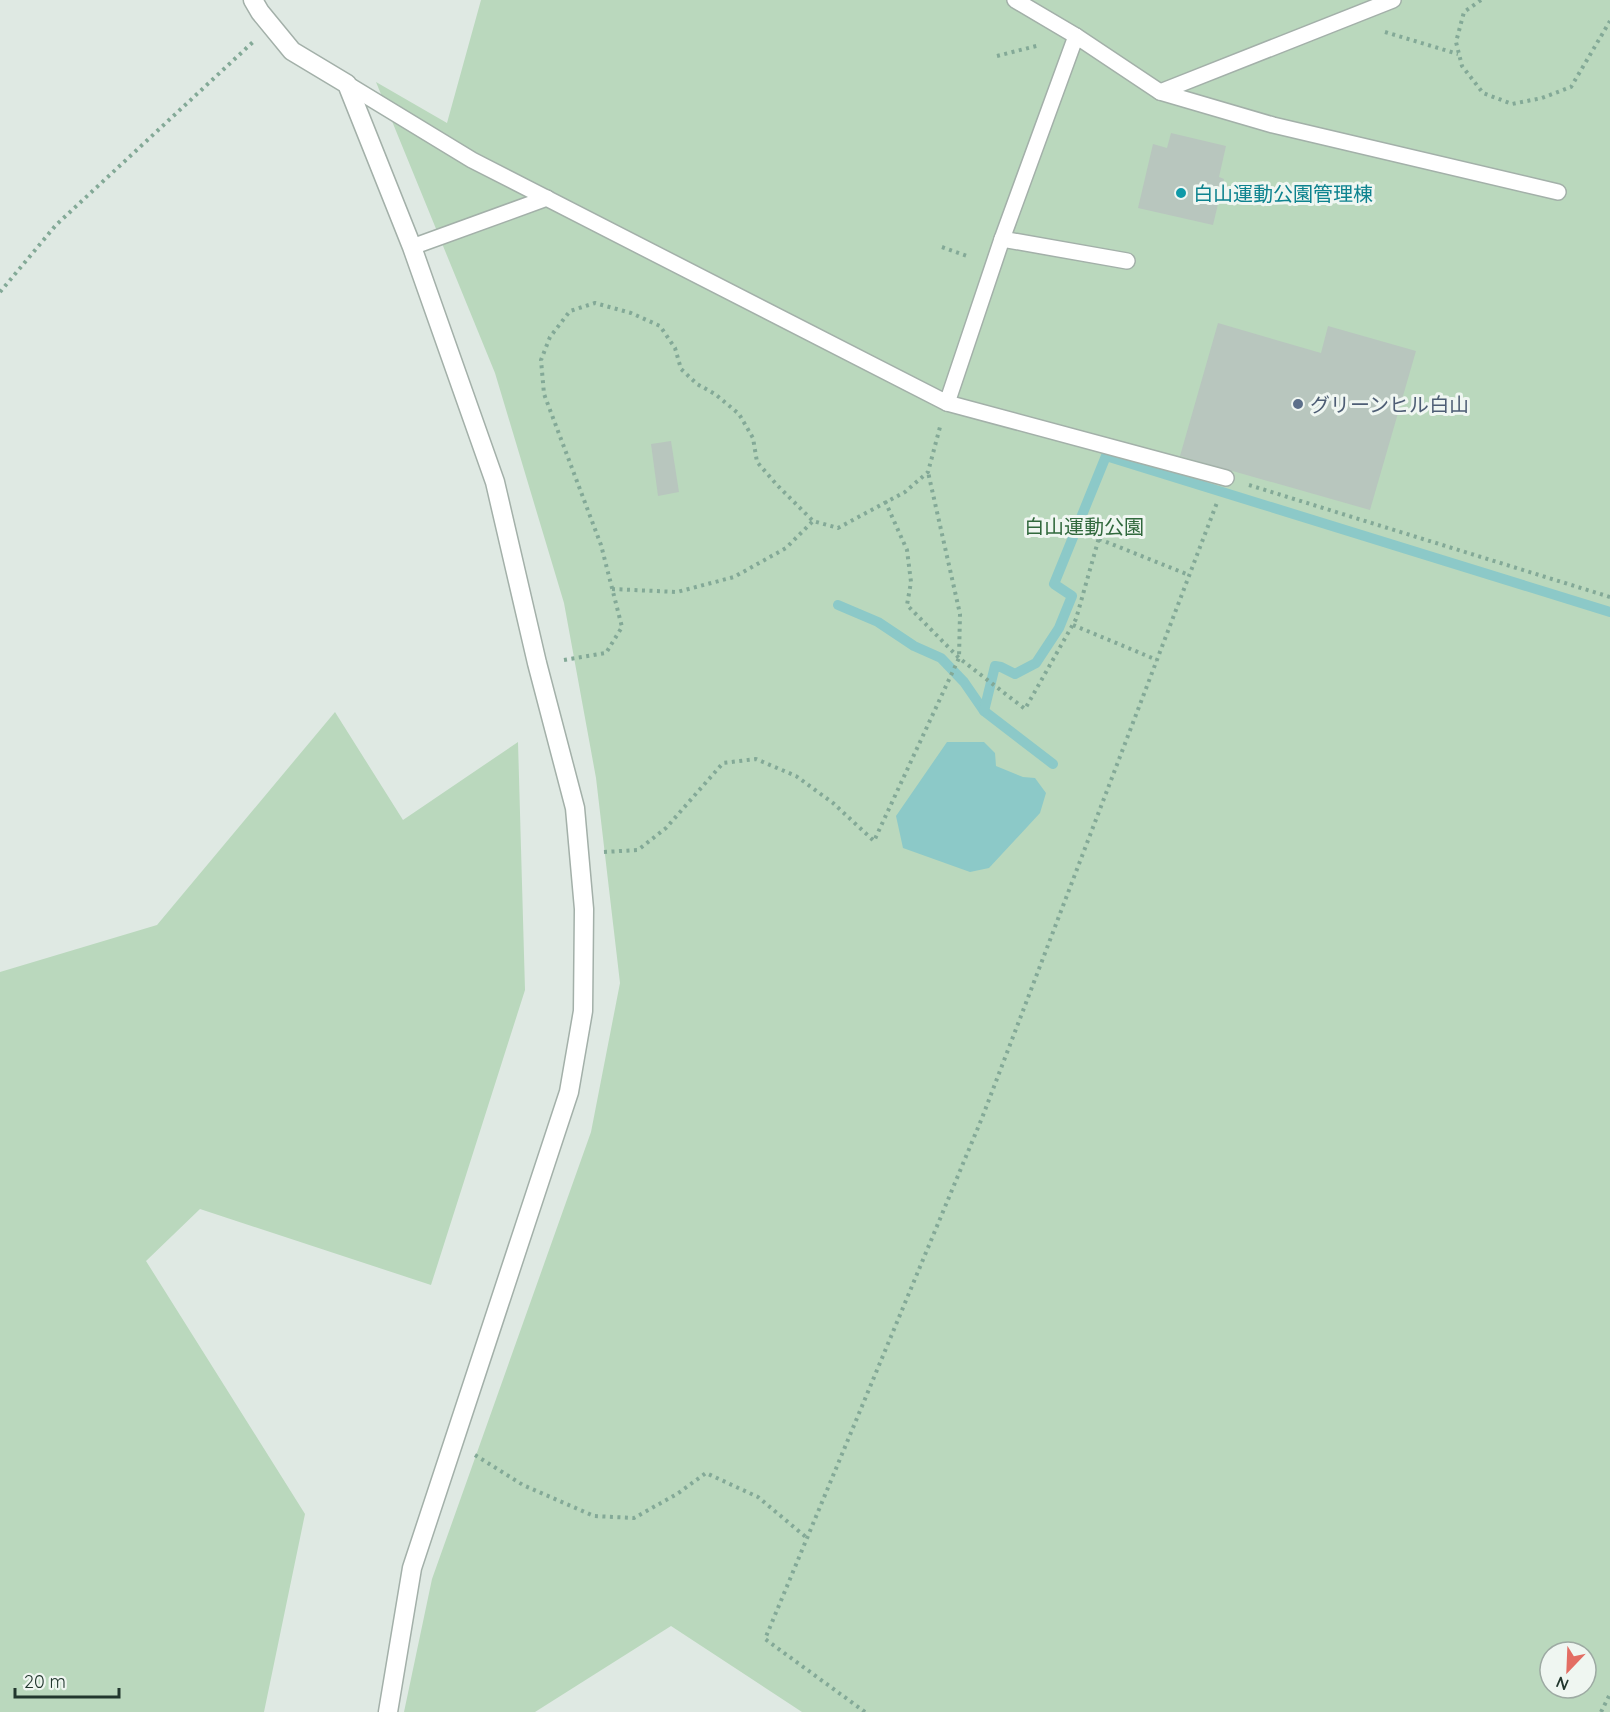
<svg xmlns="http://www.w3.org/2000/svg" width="1610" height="1712" viewBox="0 0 1610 1712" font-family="Quicksand,'Noto Sans JP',sans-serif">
  <rect width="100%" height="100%" fill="#dfe9e3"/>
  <g fill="#bad8bd" fill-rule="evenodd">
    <path d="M481 0H1610V1712H802L671 1626 535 1712H404L432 1579 591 1132 620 983 596 778 564 603 495 373 376 82 447 123ZM1550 1652H1586V1688H1550Z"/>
    <path d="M335 712 403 820 518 742 525 990 431 1285 200 1209 146 1261 305 1514 264 1712H0V972L157 925Z"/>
  </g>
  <path fill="#8cc9c8" d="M947 742H984L995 753 996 766 1023 777 1035 778 1046 793 1040 813 989 868 970 872 903 848 896 816Z"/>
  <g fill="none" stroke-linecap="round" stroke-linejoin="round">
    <g stroke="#8cc9c8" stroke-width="10">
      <path d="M838 605 878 622 914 646 941 658 964 682 984 711 1053 764"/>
      <path d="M984 711 995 666 1001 667 1015 674 1036 663 1059 628 1072 596 1054 584 1106 456 1610 612"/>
    </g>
  </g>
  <g fill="#b8c6be">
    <path d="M1171 133 1226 146 1219 177 1224 179 1213 225 1138 208 1153 144 1167 148Z"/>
    <path d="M1218 323 1321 353 1328 326 1416 351 1370 510 1180 456Z"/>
    <path d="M671 441 679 492 658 496 651 444Z"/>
  </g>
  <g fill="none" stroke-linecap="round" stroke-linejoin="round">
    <defs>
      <g id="service">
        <path d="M1015 0 1076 36"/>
        <path d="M347 84 472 160 947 403 1002 239 1076 36 1160 92 1273 125 1558 192"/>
        <path d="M1160 92 1393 0"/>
        <path d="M1002 239 1127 261"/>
        <path d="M412 247 547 198"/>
        <path d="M947 403 1226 478"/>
      </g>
      <path id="tertiary" d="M253 0 260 12 292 51 347 84 412 247 495 482 537 663 575 808 584 909 583 1011 569 1092 412 1568 388 1712"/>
    </defs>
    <use href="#service" stroke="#a3b0a9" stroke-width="18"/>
    <use href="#tertiary" stroke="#a3b0a9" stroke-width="21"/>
    <g stroke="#83a997" stroke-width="4" stroke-dasharray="3 4.5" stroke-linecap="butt">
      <path d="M1481 0 1464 12 1456 42 1462 66 1483 93 1512 104 1542 98 1571 87 1610 21"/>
      <path d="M1385 32 1458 54"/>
      <path d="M997 56 1040 45"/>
      <path d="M942 247 970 257"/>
      <path d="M0 292 56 225 253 42"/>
      <path d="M1249 485 1610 597"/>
      <path d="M885 501 907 550 911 582 907 605 959 658 1025 709 1076 619 1104 520"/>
      <path d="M1099 539 1189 575"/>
      <path d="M612 589 677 592 734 577 786 548 813 521"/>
      <path d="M1073 625 1157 660"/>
      <path d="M564 660 606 653 622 627 601 545 544 394 541 360 550 337 570 311 595 303 631 313 660 326 675 348 681 369 697 384 715 394 739 414 753 438 757 462 777 485 813 521 838 528 905 492 928 472 940 427"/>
      <path d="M604 852 638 850 666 828 723 763 756 759 796 776 833 803 874 841 959 658 960 614 928 472"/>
      <path d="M475 1455 523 1485 594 1516 634 1518 677 1494 706 1473 758 1497 807 1538"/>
      <path d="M865 1712 765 1639 982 1118 1218 500"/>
      <path d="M1601 1712 1610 1694"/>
    </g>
    <use href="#service" stroke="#fff" stroke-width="15"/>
    <use href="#tertiary" stroke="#fff" stroke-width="18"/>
  </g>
  <circle fill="#0f9aa8" stroke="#eff6f1" stroke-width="2" cx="1181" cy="193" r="6"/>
  <circle fill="#5c6f8a" stroke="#eff6f1" stroke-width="2" cx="1298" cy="404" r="6"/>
  <g text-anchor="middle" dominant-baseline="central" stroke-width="6" stroke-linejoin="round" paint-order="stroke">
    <g font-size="20" fill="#0d838f" stroke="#eff6f1" text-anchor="start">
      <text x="1193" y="193">白山運動公園管理棟</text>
    </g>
    <g font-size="20" fill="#4e5e75" stroke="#eff6f1" text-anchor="start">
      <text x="1310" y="404">グリーンヒル白山</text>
    </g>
    <g font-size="20" fill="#31693d" stroke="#eff6f1">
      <text x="1084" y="526">白山運動公園</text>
    </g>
  </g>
  <g transform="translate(1568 1670) rotate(203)"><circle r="28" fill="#eff6f1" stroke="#9daaa3" stroke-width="1.5"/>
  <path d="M0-4.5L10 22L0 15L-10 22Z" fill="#e36d63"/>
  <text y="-9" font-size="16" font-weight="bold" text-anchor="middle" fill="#22372e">N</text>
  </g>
  <path d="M15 1688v9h104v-9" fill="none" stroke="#22372e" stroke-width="3"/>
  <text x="24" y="1688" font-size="18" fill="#22372e" stroke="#eff6f1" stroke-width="4.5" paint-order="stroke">20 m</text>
</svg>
